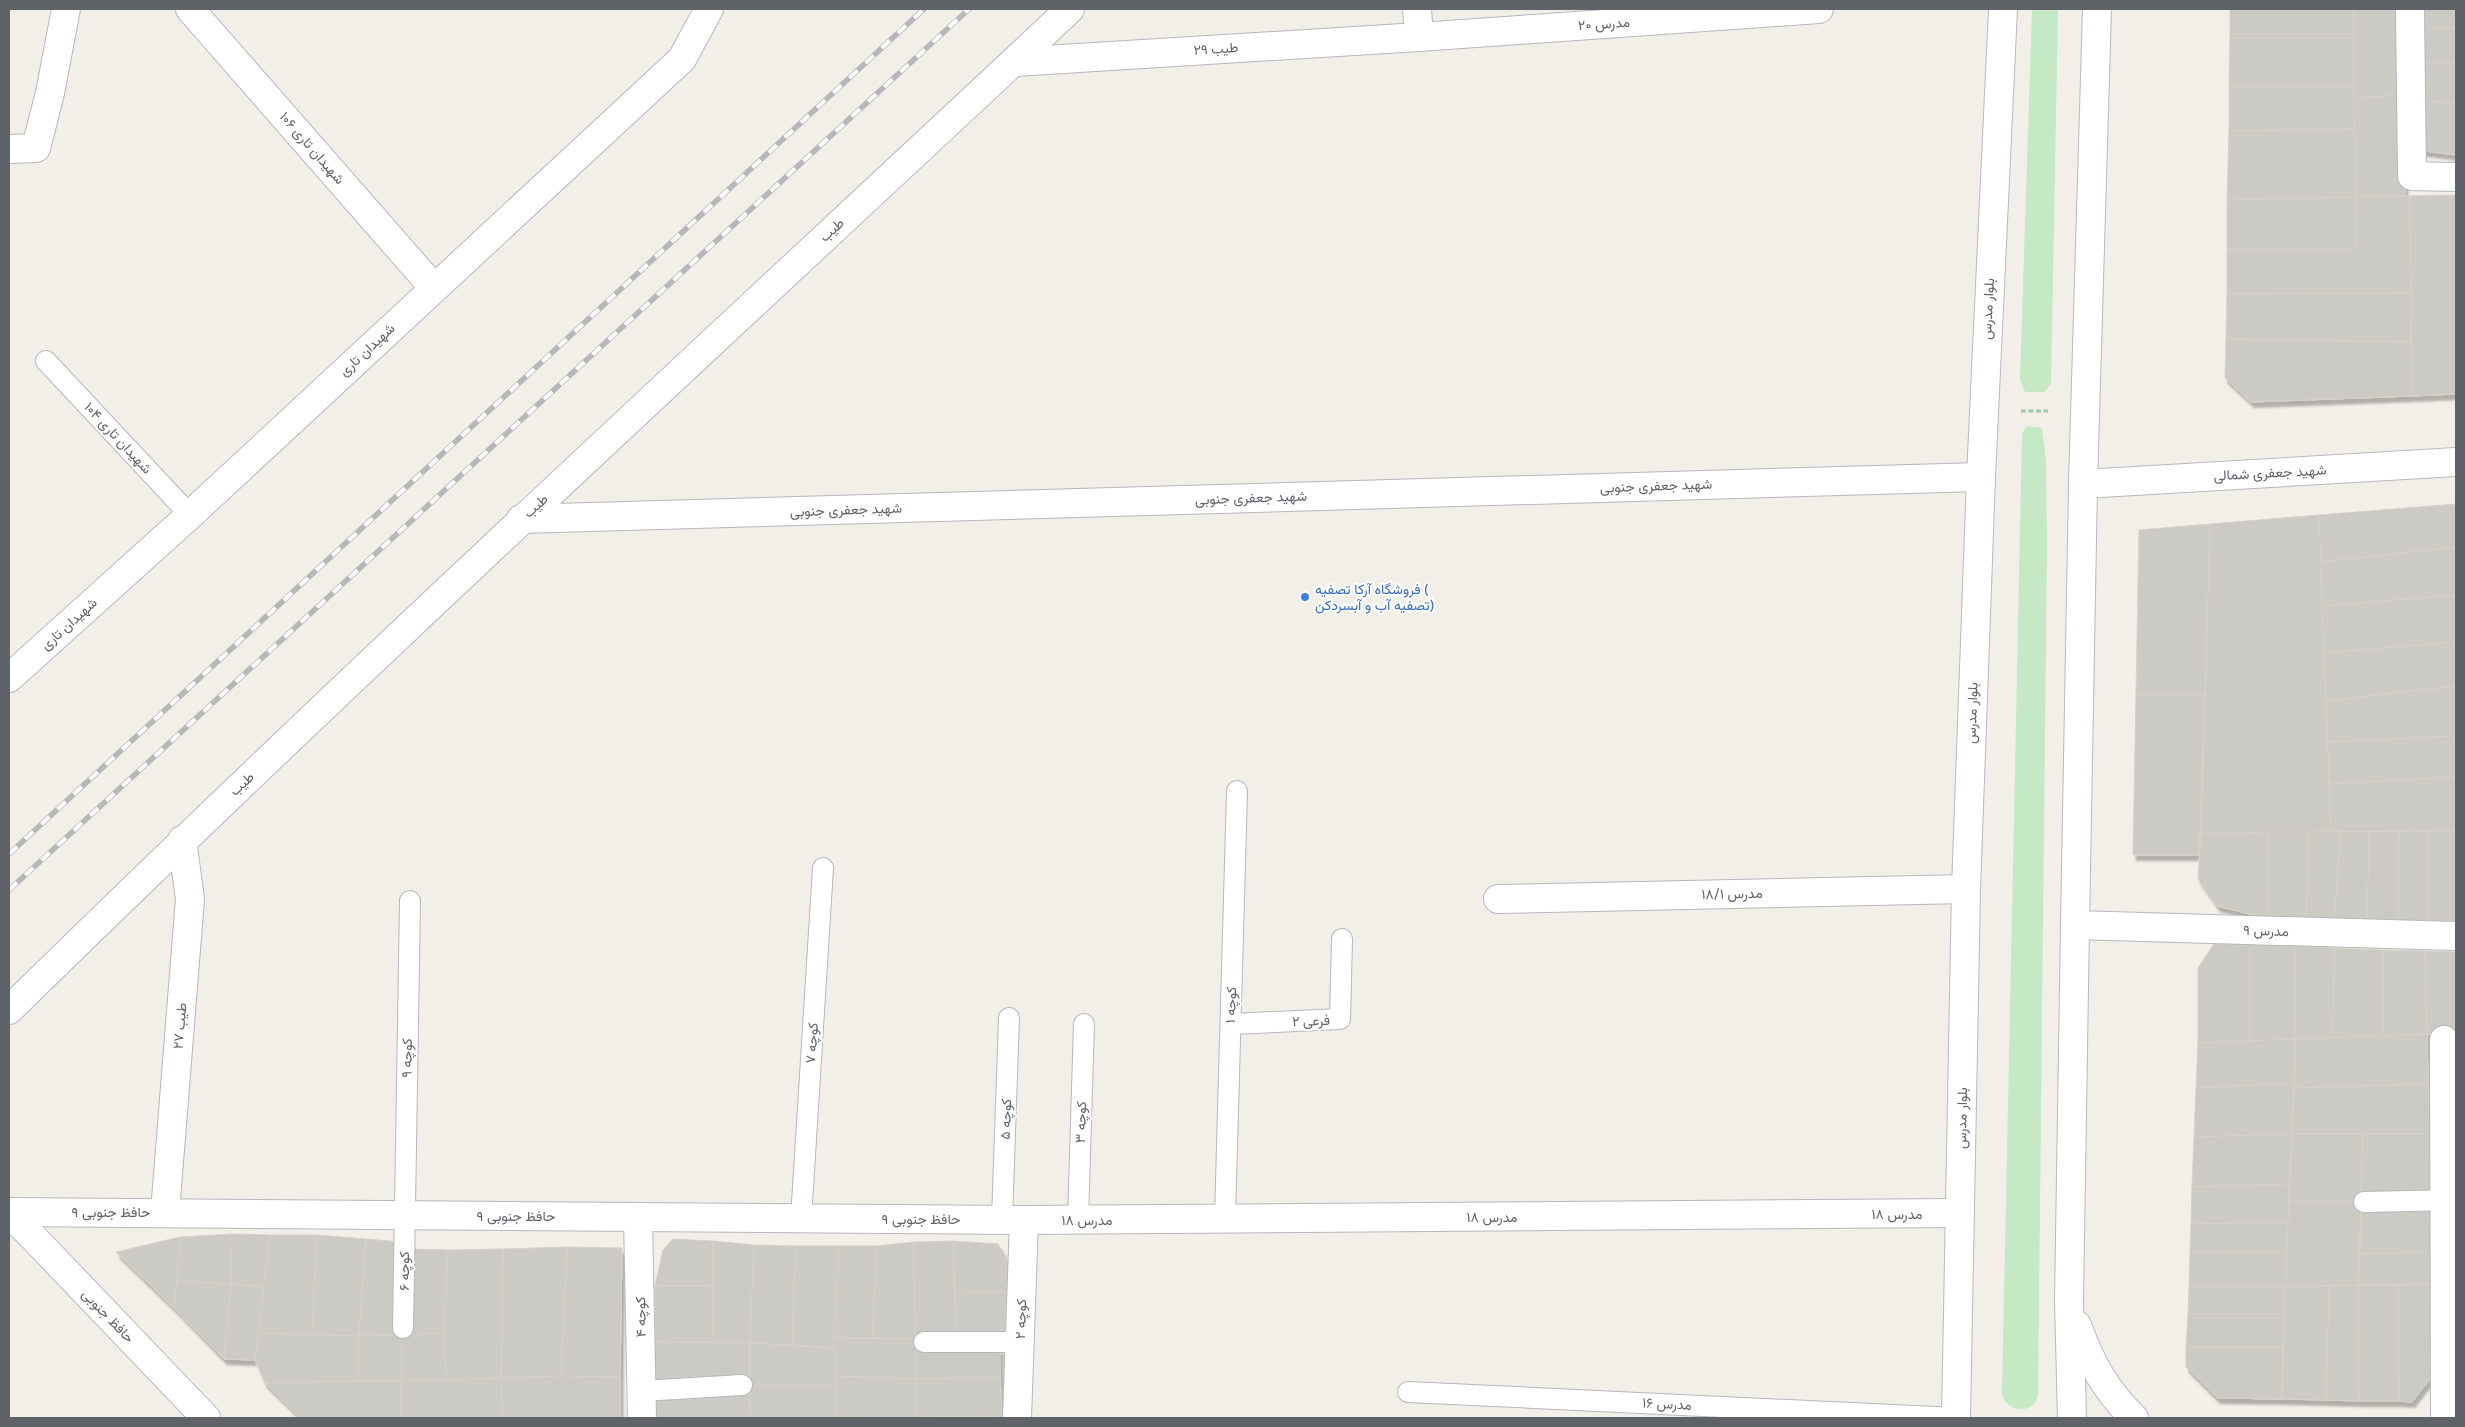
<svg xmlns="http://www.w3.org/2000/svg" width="2465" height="1427" viewBox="0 0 2465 1427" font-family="'Varela Round',Vazirmatn,sans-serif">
  <defs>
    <filter id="shadow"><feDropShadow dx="3" dy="5.5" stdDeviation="1" flood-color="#0004"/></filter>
  </defs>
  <rect width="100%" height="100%" fill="#f1efe8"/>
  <g fill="#c5e8c5">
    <path d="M2032 9H2058L2051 383 2045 392H2025L2020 379Z"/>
    <path d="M2026 426 2042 428 2046 462 2047 545 2038 1396C2032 1416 2004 1412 2002 1392L2022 434Z"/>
  </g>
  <g fill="#cccac5" stroke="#d6d1c6" filter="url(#shadow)">
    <path d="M2230 9H2353L2354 34H2230Z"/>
    <path d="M2353 9H2400L2403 95 2354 98Z"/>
    <path d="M2419 9H2456V28L2419 27Z"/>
    <path d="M2419 27 2456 28V64H2419Z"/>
    <path d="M2230 34H2354V87L2229 86Z"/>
    <path d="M2419 64H2456V104L2419 100Z"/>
    <path d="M2229 86 2354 87 2355 129 2229 131Z"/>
    <path d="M2403 95 2405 196 2356 197 2354 98Z"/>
    <path d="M2419 100 2456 104V155L2418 150Z"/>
    <path d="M2355 129 2356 197 2227 200 2229 131Z"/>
    <path d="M2456 195V394L2412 396 2410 196Z"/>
    <path d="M2410 196 2411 293 2227 294V249H2355L2356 197Z"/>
    <path d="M2356 197 2355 249H2227V200Z"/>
    <path d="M2411 293V342L2226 339 2227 294Z"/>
    <path d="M2226 339 2411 342 2412 396 2251 402 2225 378Z"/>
    <path d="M2456 504V547L2320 562 2319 515Z"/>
    <path d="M2319 515 2331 832 2201 834 2210 524Z"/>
    <path d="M2210 524 2205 695 2136 694 2139 530Z"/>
    <path d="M2456 547V595L2322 606 2320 562Z"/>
    <path d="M2456 595V642L2324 653 2322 606Z"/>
    <path d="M2456 642V686L2326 701 2324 653Z"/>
    <path d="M2456 686V736L2328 742 2326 701Z"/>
    <path d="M2136 694 2205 695 2199 855H2133Z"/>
    <path d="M2456 736V777L2329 784 2328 742Z"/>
    <path d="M2456 777V830L2331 832 2329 784Z"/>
    <path d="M2456 830V920H2429L2428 831Z"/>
    <path d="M2399 831 2398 921 2367 922 2369 832Z"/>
    <path d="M2399 831H2428L2429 920 2398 921Z"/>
    <path d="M2268 832 2267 918 2217 906 2198 879 2201 834Z"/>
    <path d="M2268 832H2309L2306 923 2267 918Z"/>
    <path d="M2309 832H2341L2334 922 2306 923Z"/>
    <path d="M2341 832H2369L2367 922H2334Z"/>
    <path d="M2214 944 2250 945V1041L2198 1043V968Z"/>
    <path d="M2250 945 2295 946 2296 1039 2250 1041Z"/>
    <path d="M2295 946 2334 948 2333 1038 2296 1039Z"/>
    <path d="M2334 948 2383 950V1036L2333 1038Z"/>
    <path d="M2383 950 2425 951 2427 1034 2383 1036Z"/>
    <path d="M2425 951 2456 952V1033L2427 1034Z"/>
    <path d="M2427 1034 2428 1084 2294 1088 2296 1039Z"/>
    <path d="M2296 1039 2294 1083 2196 1088 2198 1043Z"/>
    <path d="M2294 1083 2292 1134 2194 1137 2196 1088Z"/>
    <path d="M2428 1084 2430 1134H2292L2294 1088Z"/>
    <path d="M2292 1134H2363L2361 1201 2289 1202Z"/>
    <path d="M2292 1134 2289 1184 2192 1187 2194 1137Z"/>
    <path d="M2363 1134H2430L2431 1195 2361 1197Z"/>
    <path d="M2289 1184 2288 1222 2191 1224 2192 1187Z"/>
    <path d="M2361 1201 2358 1285 2285 1287 2289 1202Z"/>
    <path d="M2431 1204 2433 1252 2360 1254 2361 1207Z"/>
    <path d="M2288 1222 2287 1253 2190 1252 2191 1224Z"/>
    <path d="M232 1234 270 1235 264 1287 231 1284Z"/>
    <path d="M232 1234 231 1284 177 1281 180 1237Z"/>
    <path d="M270 1235H317L312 1335 258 1333Z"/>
    <path d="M317 1235 366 1239 359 1336 312 1335Z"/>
    <path d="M180 1237 177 1281 174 1308 116 1252Z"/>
    <path d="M366 1239 400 1242 398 1336H359Z"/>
    <path d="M673 1239 713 1241 712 1286H655L663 1250Z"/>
    <path d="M713 1241 754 1245 750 1343 712 1342Z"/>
    <path d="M953 1241 998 1244 1007 1259V1292L955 1291Z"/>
    <path d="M953 1241 956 1336 915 1339 914 1242Z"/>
    <path d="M914 1242 915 1339 872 1338 877 1246Z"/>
    <path d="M754 1245 796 1246 792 1345 750 1343Z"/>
    <path d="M796 1246H839L835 1348 792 1345Z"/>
    <path d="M839 1246H877L872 1338H834Z"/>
    <path d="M567 1247 622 1248 620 1377 561 1376Z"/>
    <path d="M567 1247 561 1376 501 1378 503 1249Z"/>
    <path d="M409 1249 448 1250 444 1333 408 1335Z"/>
    <path d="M503 1249 501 1378 446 1380 444 1333 448 1250Z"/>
    <path d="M2190 1252 2287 1253 2285 1287 2189 1286Z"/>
    <path d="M2433 1252 2434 1284 2358 1285 2360 1254Z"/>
    <path d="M177 1281 231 1284 224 1359 174 1308Z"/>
    <path d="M231 1284 264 1287 255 1360 224 1359Z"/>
    <path d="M2434 1284 2436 1371 2412 1402 2399 1401 2398 1285Z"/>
    <path d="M2358 1285 2359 1401 2326 1400 2329 1286Z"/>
    <path d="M2358 1285H2398L2399 1401H2359Z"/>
    <rect x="655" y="1286" width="57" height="56"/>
    <path d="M2189 1286 2285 1287V1314H2188Z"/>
    <path d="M2329 1286 2326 1400 2282 1399 2285 1287Z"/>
    <path d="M955 1291 1007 1292 1005 1336H956Z"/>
    <path d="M2188 1314H2285L2283 1347H2186Z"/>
    <path d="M258 1333 359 1336 358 1381 265 1383 255 1360Z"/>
    <path d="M444 1333 446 1380 401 1381 402 1335Z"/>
    <path d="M402 1335 401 1381H358L359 1336Z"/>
    <path d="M834 1338 915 1339 916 1379 835 1376Z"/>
    <path d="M655 1342 750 1343 749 1379 652 1384Z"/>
    <path d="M750 1343 835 1348 836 1386 750 1385Z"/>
    <path d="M2186 1347H2283L2282 1399 2217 1398 2186 1367Z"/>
    <path d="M915 1348H1000V1377L916 1379Z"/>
    <path d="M561 1376 620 1377V1418H502L501 1378Z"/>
    <path d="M835 1376 916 1379 915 1418 835 1417Z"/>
    <path d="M1000 1377 1002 1416 915 1417 916 1379Z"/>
    <path d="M501 1378 502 1418H400L401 1381Z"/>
    <path d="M358 1381H401L400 1418H301L265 1383Z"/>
    <path d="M750 1385 836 1386 835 1418H750Z"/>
    <path d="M749 1393 750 1418H651L652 1394Z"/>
  </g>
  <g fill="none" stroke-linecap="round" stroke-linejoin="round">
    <defs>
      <g id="lane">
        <path d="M46 361 190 515"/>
        <path d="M1231 1024 1340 1019 1342 939"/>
        <path d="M2364 1202 2456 1200"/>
        <path d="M1225 1218 1237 791"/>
        <path d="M801 1219 823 868"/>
        <path d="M1002 1220 1009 1018"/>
        <path d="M1078 1220 1084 1024"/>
        <path d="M403 1328 410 901"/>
        <path d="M924 1342H1020"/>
        <path d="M642 1391 742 1385"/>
        <path d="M1408 1392 1956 1418"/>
      </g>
      <g id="street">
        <path d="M190 9 434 288"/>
        <path d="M1417 9 1419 37"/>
        <path d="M2410 9 2412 176 2456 177"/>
        <path d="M1014 62 1419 37 1819 9"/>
        <path d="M9 149 36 148 50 93 66 9"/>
        <path d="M521 519 1981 477"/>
        <path d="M1498 899 1966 889"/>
        <path d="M2075 925 2456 936"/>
        <path d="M2444 1040 2445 1418"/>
        <path d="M9 1212 1024 1220 1960 1213"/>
        <path d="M165 1212 190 899 182 840"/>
        <path d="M638 1217 642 1418"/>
        <path d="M1017 1418 1024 1220"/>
      </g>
      <g id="secondary">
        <path d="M2083 484 2456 462"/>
        <path d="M9 678 190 515 682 59 709 9"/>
        <path d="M9 1010C356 670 715 341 1070 9"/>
        <path d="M9 1214 32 1236 206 1418"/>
        <path d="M2077 1325C2090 1362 2106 1391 2134 1418"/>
        <path d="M1956 1418 1966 889 1981 477 2003 9"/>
        <path d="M2072 1418 2069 1301 2075 925 2083 484 2097 9"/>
      </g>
    </defs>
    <use href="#lane" stroke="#b5b8bc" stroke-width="22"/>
    <use href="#street" stroke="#b5b8bc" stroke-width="30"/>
    <use href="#secondary" stroke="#b6babf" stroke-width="30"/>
    <path stroke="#9cc7a9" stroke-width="3" stroke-dasharray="5 2.5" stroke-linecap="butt" d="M2021 411H2048"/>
    <use href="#lane" stroke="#fff" stroke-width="20"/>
    <use href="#street" stroke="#fff" stroke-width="28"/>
    <use href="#secondary" stroke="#fff" stroke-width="28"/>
    <defs>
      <g id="rail">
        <path d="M9 854 924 9"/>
        <path d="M9 890 969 9"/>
      </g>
    </defs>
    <use href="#rail" stroke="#b6b7b8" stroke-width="5.5"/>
    <use href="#rail" stroke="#fff" stroke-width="4" stroke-dasharray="11" stroke-linecap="butt"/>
  </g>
  <circle fill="#3f7fe0" stroke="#fff" stroke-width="2" cx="1305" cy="597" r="5"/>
  <g text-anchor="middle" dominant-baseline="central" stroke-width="4" stroke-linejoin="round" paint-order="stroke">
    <g font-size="14" fill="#5f6368" stroke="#fff">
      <text transform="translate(1604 24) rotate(-4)">مدرس ۲۰</text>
      <text transform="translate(1216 49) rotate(-4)">طیب ۲۹</text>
      <text transform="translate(312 148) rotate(49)">شهیدان تاری ۱۰۶</text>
      <text transform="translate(832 230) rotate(-43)">طیب</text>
      <text transform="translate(1988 309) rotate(-87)">بلوار مدرس</text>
      <text transform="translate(367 350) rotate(-43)">شهیدان تاری</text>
      <text transform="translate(118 438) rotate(47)">شهیدان تاری ۱۰۴</text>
      <text transform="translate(2270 473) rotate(-3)">شهید جعفری شمالی</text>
      <text transform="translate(1656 486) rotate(-2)">شهید جعفری جنوبی</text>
      <text transform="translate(1251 498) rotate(-2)">شهید جعفری جنوبی</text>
      <text transform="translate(536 506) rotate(-43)">طیب</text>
      <text transform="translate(846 510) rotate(-2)">شهید جعفری جنوبی</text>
      <text transform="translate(69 624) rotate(-42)">شهیدان تاری</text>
      <text transform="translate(1972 713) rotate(-88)">بلوار مدرس</text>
      <text transform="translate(242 784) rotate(-43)">طیب</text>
      <text transform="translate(1732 894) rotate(-1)">مدرس ۱۸/۱</text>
      <text transform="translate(2266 931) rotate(2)">مدرس ۹</text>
      <text transform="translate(1231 1005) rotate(-88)">کوچه ۱</text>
      <text transform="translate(1311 1021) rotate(-2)">فرعی ۲</text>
      <text transform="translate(180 1026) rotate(-85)">طیب ۲۷</text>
      <text transform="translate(812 1043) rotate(-86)">کوچه ۷</text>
      <text transform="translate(407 1058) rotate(-89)">کوچه ۹</text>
      <text transform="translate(1962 1118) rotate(-89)">بلوار مدرس</text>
      <text transform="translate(1006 1119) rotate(-88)">کوچه ۵</text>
      <text transform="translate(1081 1122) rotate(-88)">کوچه ۳</text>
      <text x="111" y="1212">حافظ جنوبی ۹</text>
      <text x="1897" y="1214">مدرس ۱۸</text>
      <text x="516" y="1216">حافظ جنوبی ۹</text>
      <text x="1492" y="1217">مدرس ۱۸</text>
      <text x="921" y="1219">حافظ جنوبی ۹</text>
      <text x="1087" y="1220">مدرس ۱۸</text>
      <text transform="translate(404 1271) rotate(-90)">کوچه ۶</text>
      <text transform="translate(108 1316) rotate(46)">حافظ جنوبی</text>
      <text transform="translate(641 1317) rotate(-91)">کوچه ۴</text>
      <text transform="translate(1021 1319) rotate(-88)">کوچه ۲</text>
      <text transform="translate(1667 1404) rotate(3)">مدرس ۱۶</text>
    </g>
    <g font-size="14" fill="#366cbe" stroke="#fff" text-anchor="start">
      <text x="1315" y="589">فروشگاه آرکا تصفیه (<tspan x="1315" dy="16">تصفیه آب و آبسردکن)</tspan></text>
    </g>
  </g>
  <rect width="2465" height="1427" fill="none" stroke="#5f6368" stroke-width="20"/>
</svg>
